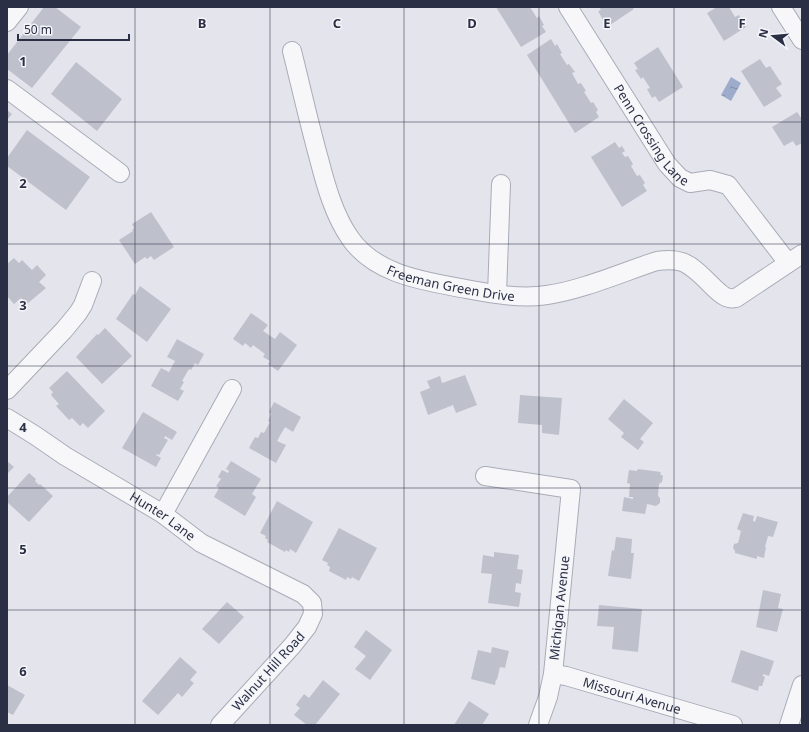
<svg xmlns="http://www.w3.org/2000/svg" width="809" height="732" viewBox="0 0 809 732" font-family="'Noto Sans',sans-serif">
  <defs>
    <pattern id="water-ripples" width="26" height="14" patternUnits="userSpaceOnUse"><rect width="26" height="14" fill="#9eaccc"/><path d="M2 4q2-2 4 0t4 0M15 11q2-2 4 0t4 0" fill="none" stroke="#818ca7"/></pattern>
  </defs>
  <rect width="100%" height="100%" fill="#e4e5ec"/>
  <path fill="url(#water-ripples)" d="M731 77 741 83 731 101 721 95Z"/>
  <g fill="#bec0cc">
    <path d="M44 7H55L81 27 32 88 7 69V55Z"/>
    <path d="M496 7H530L537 18 539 16 544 25 542 26 546 32 521 47Z"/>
    <path d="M599 7H632L634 9 610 25 605 19 603 20 598 11 601 10Z"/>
    <path d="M717 7H729L735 17 739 15 746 27 724 41 707 13Z"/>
    <path d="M551 39 555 46 557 44 562 53 560 54 567 65 569 64 575 72 572 73 578 84 581 83 586 91 584 92 591 103 593 102 598 110 596 112 599 117 575 133 527 55Z"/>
    <path d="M658 47 683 87 659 102 655 96 652 98 647 89 650 88 643 77 641 79 635 70 638 69 634 63Z"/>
    <path d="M760 59 766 68 770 66 782 84 776 88 782 96 764 107 741 71Z"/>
    <path d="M76 62 122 99 97 131 51 94Z"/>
    <path d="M7 110 12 114 7 120Z"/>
    <path d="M797 112 802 119V143L796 146 793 141 784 146 772 127Z"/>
    <path d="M27 130 90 177 66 210 7 166V158Z"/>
    <path d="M615 142 619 148 622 146 625 151 622 153 625 157 628 156 633 164 631 166 637 176 640 175 645 183 643 185 647 191 622 207 591 157Z"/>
    <path d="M151 212 174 247 154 260 151 256 147 259 145 257 135 264 119 240 133 231 132 230 134 228 132 224Z"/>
    <path d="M14 258 19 263 22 260 32 270 37 265 46 275 39 282 46 288 27 304 21 298 14 304 7 296V264Z"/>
    <path d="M140 286 171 309 147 342 116 319 133 294 135 295Z"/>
    <path d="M251 313 268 325 263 331 275 339 280 332 297 345 278 371 268 364 270 361 263 357 265 354 253 345 251 348 245 343 243 346 233 339Z"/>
    <path d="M105 328 132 356 102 384 76 357 97 334 98 335Z"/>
    <path d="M177 339 204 354 198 365 195 363 191 370 189 369 182 381 184 382 180 389 184 391 178 401 151 386 161 368 169 372 175 361 167 357Z"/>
    <path d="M67 371 105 411 88 428 83 423 80 426 72 418 69 420 56 406 59 404 51 395 53 392 49 388Z"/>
    <path d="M465 375 477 405 456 413 453 405 428 415 420 392 430 388 427 381 440 376 442 383Z"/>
    <path d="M520 395 562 398 559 435 542 433V425L518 423Z"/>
    <path d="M624 399 653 423 640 439 644 442 638 450 621 437 624 433 608 419Z"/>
    <path d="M274 402 301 417 293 432 285 427 277 441 286 445 276 463 249 448 255 437 258 438 261 432 264 433 270 422 268 421 271 414 269 412Z"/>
    <path d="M143 412 177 432 172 440 165 436 164 438 168 440 159 455 157 454 156 455 161 458 156 467 122 448Z"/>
    <path d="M7 461 14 467 7 474Z"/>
    <path d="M231 461 261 479 252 494 256 497 245 516 214 497 219 488 216 486 221 479 218 477 222 470 228 473 229 471 226 469Z"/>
    <path d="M638 469 661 472 660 474 663 476 662 482 659 484 658 496 660 498V503L656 506 647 504 645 514 622 511 624 497 633 499V497H629L630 484 627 483 629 470 637 471Z"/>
    <path d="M29 473 36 479 35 481 39 485 40 484 53 496 29 522 7 502V497Z"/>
    <path d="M277 501 313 522 296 553 290 549 289 552 286 550 285 552 267 542 268 540 265 538 266 536 260 533Z"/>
    <path d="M743 513 754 516 753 521 755 522 757 516 778 522 773 537 768 536 765 547H766L764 558 757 556V559L735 553V551L733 548 734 544 738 543 741 531 737 529Z"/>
    <path d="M339 528 377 548 359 581 352 577 351 579 347 577 346 580 329 571 330 567 327 565 328 563 322 560Z"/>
    <path d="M616 537 632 539 631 553H634L631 579 608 576 612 550 614 551Z"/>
    <path d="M494 552 519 555 517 569 523 570 521 584 516 583 515 592 521 593 519 607 488 603 492 574 481 573 483 555 494 557Z"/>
    <path d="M763 590 781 594 778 608 783 609 777 632 756 627Z"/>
    <path d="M227 602 244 617 219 644 202 629Z"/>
    <path d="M599 605 642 609 638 652 612 649 614 627 597 626Z"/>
    <path d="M366 630 392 650 370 680 355 669 366 656 354 647Z"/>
    <path d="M492 647 509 651 505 668 500 667 497 680 496 679 495 685 471 679 478 650 491 653Z"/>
    <path d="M741 650 774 661 769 676 763 674V676L765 677 762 686H759L758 691 731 682Z"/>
    <path d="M180 657 197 672 190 680 194 683 182 697 178 693 158 715 142 701Z"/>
    <path d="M323 680 340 694 315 725H307L294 715 300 708 296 705 304 694 309 698Z"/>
    <path d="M7 685 25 695 13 715 7 712Z"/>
    <path d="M469 701 489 714 482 725H454Z"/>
  </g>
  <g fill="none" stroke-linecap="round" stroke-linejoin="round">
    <defs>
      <g id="minor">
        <path id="s1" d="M568 7 667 164 680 178 690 183 710 180 728 185 788 263"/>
        <path d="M781 7 802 40"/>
        <path d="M7 22 19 7"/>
        <path id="s2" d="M292 51C301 87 309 123 319 159 326 186 334 215 350 238 375 275 425 281 466 289 493 294 520 299 547 295 582 290 623 272 657 261 665 260 673 259 682 262 700 268 717 296 729 298 731 299 733 298 736 298L802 254"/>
        <path d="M7 89 120 173"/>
        <path d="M497 294 501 184"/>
        <path d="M7 390 64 330 78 313 83 305 92 281"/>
        <path id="s3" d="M7 418 36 436 65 456 163 514 201 543 303 594 312 603 313 614 307 627 292 646 220 725"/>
        <path d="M485 476 571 489 553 674 548 697 538 725"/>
        <path d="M163 514 232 389"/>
        <path id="s4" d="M553 674 566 676 733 725"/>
        <path d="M789 725 802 685"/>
      </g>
    </defs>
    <use href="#minor" stroke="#a9abb7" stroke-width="20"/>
    <use href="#minor" stroke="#f7f7fa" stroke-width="18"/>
  </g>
  <path fill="none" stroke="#2b2f45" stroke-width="1" stroke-opacity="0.55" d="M135 7V725M270 7V725M404 7V725M539 7V725M674 7V725M7 122H802M7 244H802M7 366H802M7 488H802M7 610H802"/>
  <g text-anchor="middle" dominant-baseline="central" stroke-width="3" stroke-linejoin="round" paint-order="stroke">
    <g font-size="13" fill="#2b2f45" stroke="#f4f5f9">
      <text stroke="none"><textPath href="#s1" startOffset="153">Penn Crossing Lane</textPath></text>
      <text stroke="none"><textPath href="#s2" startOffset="311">Freeman Green Drive</textPath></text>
      <text stroke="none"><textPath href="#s3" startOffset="184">Hunter Lane</textPath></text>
      <text transform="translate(559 608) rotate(-84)">Michigan Avenue</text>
      <text transform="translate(268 671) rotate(-48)">Walnut Hill Road</text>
      <text stroke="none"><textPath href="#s4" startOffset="82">Missouri Avenue</textPath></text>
    </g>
  </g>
  <g font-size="13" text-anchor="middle" font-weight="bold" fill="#2b2f45" stroke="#f4f5f9" stroke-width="3" stroke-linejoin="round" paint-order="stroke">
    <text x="202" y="28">B</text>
    <text x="337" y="28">C</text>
    <text x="472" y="28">D</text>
    <text x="607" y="28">E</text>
    <text x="742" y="28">F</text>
    <text x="23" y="66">1</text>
    <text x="23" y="188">2</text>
    <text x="23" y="310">3</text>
    <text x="23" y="432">4</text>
    <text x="23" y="554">5</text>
    <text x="23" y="676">6</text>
  </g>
  <rect width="809" height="732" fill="none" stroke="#2b2f45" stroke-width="16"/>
  <g transform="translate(773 36) rotate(286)" stroke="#f4f5f9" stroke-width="3" paint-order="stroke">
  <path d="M0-3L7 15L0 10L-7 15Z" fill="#2b2f45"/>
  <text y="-6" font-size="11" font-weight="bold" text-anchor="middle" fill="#2b2f45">N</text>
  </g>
  <path d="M18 34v6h111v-6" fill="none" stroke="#2b2f45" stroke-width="2"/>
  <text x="24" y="34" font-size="12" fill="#2b2f45" stroke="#f4f5f9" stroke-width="3" paint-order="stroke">50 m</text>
</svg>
